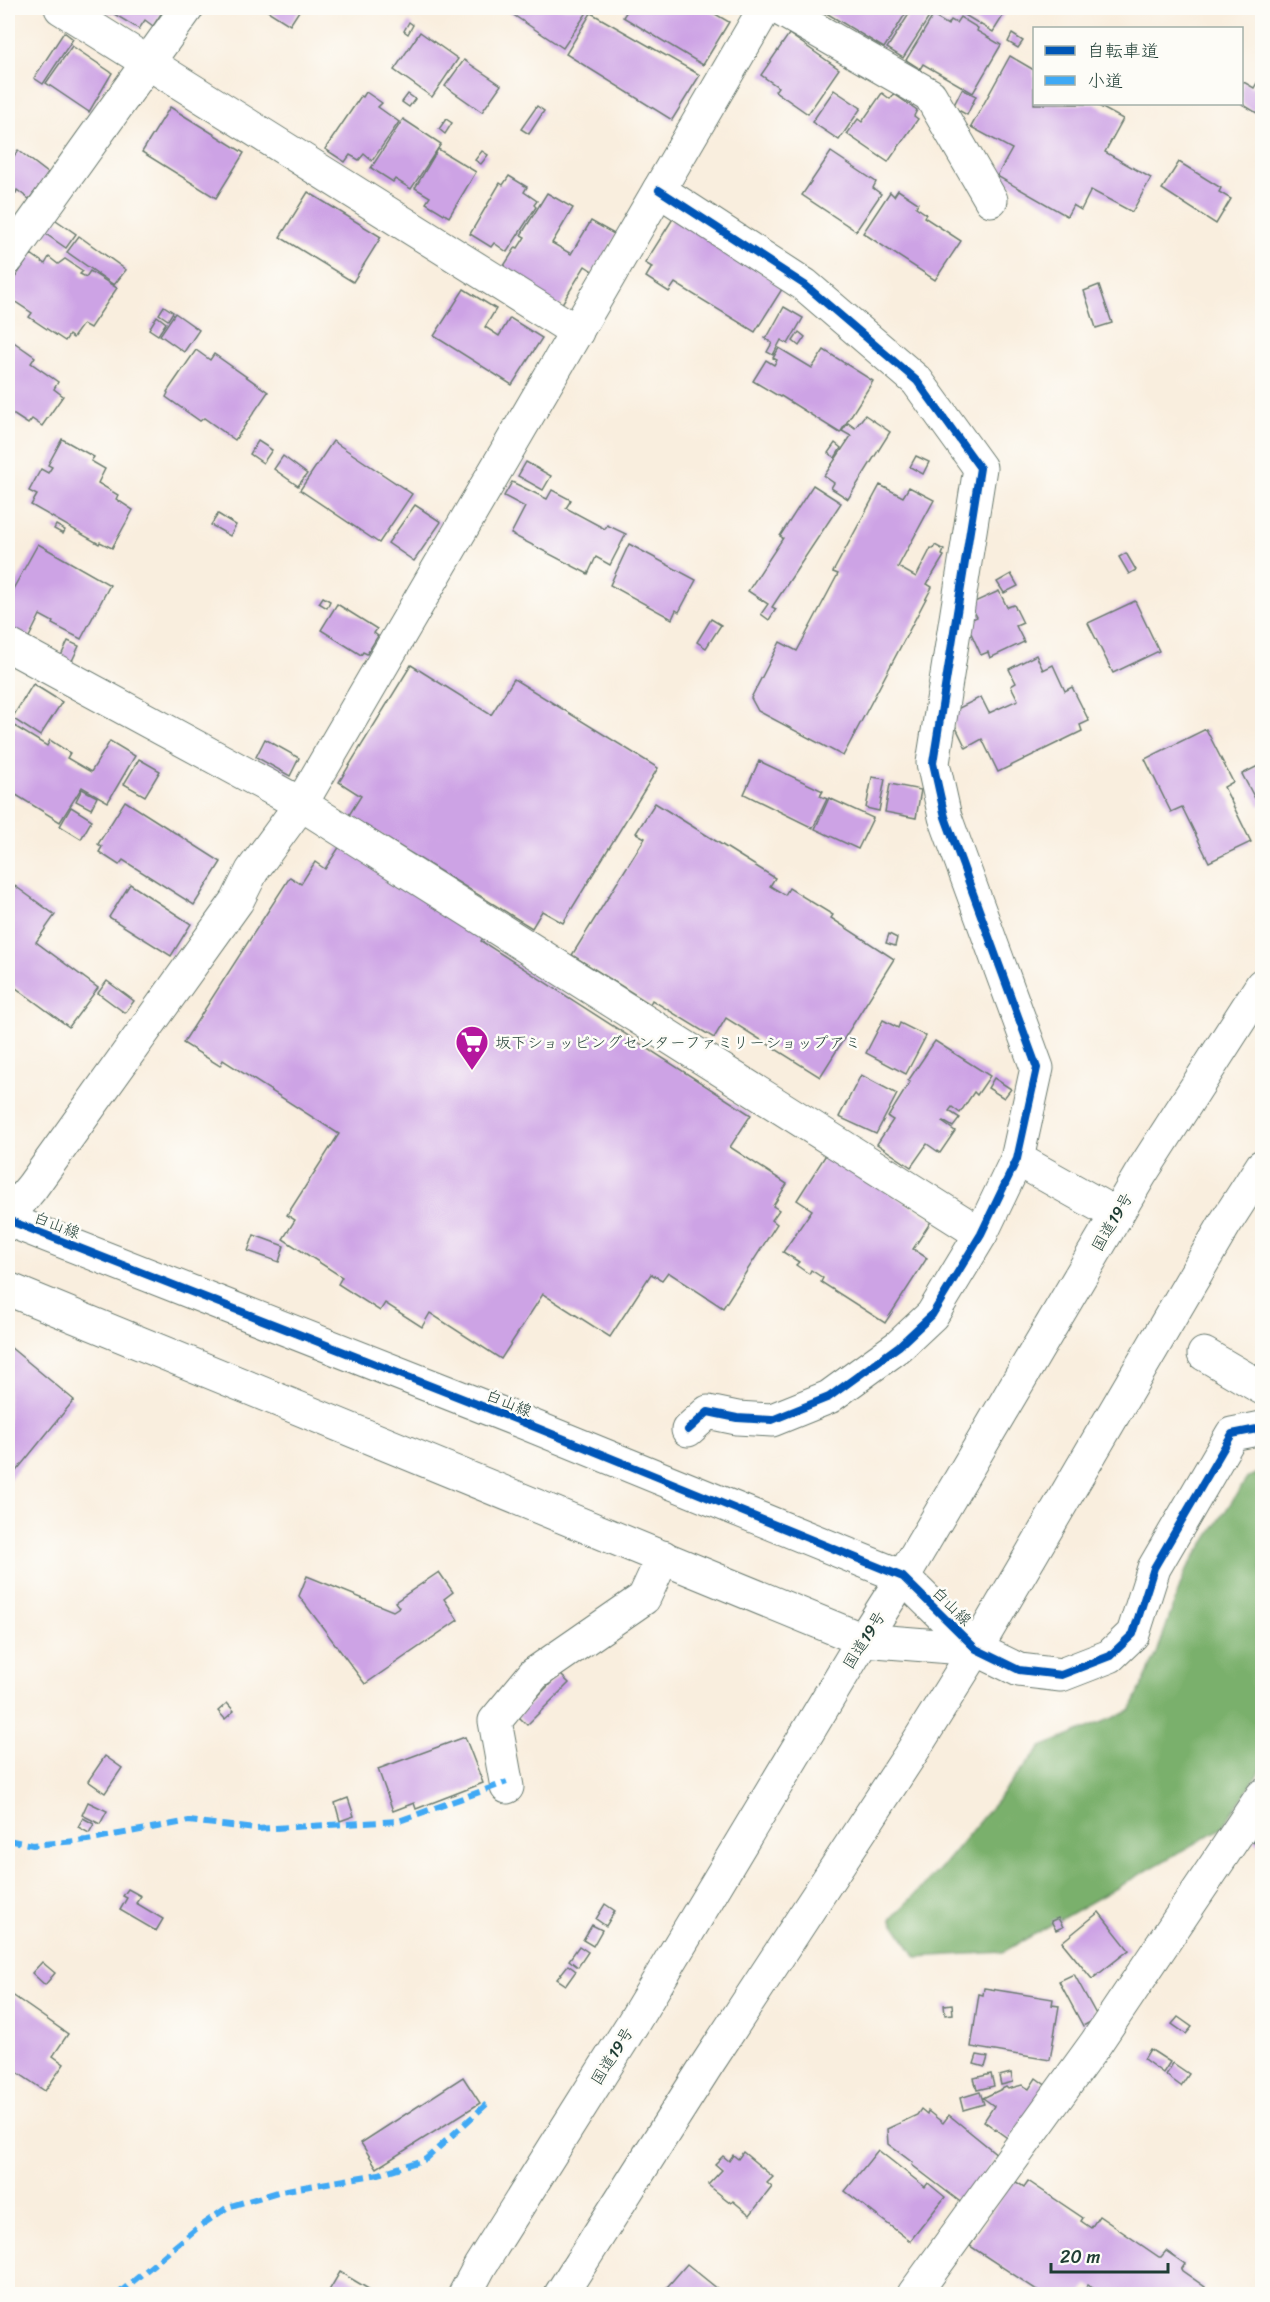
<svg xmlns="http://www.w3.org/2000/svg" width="1270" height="2302" viewBox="0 0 1270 2302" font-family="Sriracha,'Klee One',sans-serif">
  <rect width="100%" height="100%" fill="#fdfcf7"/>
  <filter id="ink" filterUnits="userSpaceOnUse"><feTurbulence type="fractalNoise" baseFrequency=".0167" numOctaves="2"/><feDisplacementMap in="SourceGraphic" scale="12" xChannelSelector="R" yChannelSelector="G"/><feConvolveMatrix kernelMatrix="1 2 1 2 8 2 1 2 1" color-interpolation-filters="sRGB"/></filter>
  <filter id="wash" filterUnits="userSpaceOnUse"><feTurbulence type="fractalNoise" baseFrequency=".008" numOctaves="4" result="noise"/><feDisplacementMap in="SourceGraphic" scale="24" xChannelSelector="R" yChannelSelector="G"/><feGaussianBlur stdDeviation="1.35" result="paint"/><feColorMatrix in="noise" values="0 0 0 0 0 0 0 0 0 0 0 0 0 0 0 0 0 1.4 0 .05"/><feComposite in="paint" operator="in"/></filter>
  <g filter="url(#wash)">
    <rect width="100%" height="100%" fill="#f9eede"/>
    <path fill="#7ab06c" stroke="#4c7650" stroke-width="1.5" d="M1262 1472V1768L1222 1828 1003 1952 916 1957 891 1919 939 1870 1041 1747 1130 1711 1157 1653 1185 1572 1248 1477Z"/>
    <g id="blocks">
      <g fill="#cda3e5">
        <path d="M99 8H165L153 26 145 20 139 29 111 12 110 14Z"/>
        <path d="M263 8H301L290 25Z"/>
        <path d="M503 8H590L563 48Z"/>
        <path d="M629 8H705L729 22 703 65 623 17Z"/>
        <path d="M818 8H909L884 48Z"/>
        <path d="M913 8H935L903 58 887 48Z"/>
        <path d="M953 8H1008L993 32Z"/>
        <path d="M591 13 700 75 672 120 566 54Z"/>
        <path d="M933 16 948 25 951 20 956 23 960 17 978 28 977 31 1001 45 973 93 923 64 920 69 906 60Z"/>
        <path d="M409 22 413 25 408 34 404 31Z"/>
        <path d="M64 32 73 39 43 84 34 78Z"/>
        <path d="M420 32 458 59 432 97 394 70Z"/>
        <path d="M789 34 839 69 808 114 775 91 778 87 761 75Z"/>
        <path d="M1012 34 1023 41 1018 48 1008 42Z"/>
        <path d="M72 46 112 73 89 112 46 83Z"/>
        <path d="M1010 56 1034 70V104H1095L1123 119 1105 152 1151 178 1132 212 1091 190 1081 210 1073 205 1067 216 997 176 1012 149 971 127Z"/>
        <path d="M464 60 501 85 482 112 445 86Z"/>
        <path d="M1262 74V110L1260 115 1242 104V81L1254 88Z"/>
        <path d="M962 89 976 96 967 115 953 107Z"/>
        <path d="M834 90 861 108 839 140 812 122Z"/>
        <path d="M366 92 382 103 378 107 399 122 372 161 364 154 359 160 350 155 345 162 325 149 361 96 363 97Z"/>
        <path d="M882 93 890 99 894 94 917 110 914 116 918 119 888 162 847 134 858 119 862 122Z"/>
        <path d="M408 94 415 99 409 107 402 102Z"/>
        <path d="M537 106 544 111 529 134 521 129Z"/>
        <path d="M170 107 244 153 216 198 142 152Z"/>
        <path d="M403 119 441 144 411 189 395 179 393 182 371 168Z"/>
        <path d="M446 119 452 123 445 134 439 129Z"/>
        <path d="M438 149 476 172 449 217 426 203 430 197 415 188Z"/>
        <path d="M18 150 49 174 29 199 17 190 16 193 8 187V165Z"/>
        <path d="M482 151 488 155 481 164 475 160Z"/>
        <path d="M831 152 876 182 873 188 881 194 856 231 802 195Z"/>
        <path d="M1179 162 1221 188 1219 192 1231 199 1216 224 1162 189Z"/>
        <path d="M509 176 527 187 524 192 537 201 534 205 536 207 507 252 494 243 491 247 470 234 500 183 503 185Z"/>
        <path d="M898 190 918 203 916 207 926 214 924 217 961 241 935 280 863 233 890 192 894 196Z"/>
        <path d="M308 192 381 237 353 282 280 237Z"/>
        <path d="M547 193 573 208 552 243 571 254 591 221 616 235 594 272 585 266 560 307 500 272 516 247 518 248 525 237 521 235Z"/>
        <path d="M674 217 784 286 755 332 675 283 669 292 646 277 652 267 645 263Z"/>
        <path d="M53 218 76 234 66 248 43 232Z"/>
        <path d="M79 236 126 270 114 285 67 252Z"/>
        <path d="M31 254 45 264 49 257 58 264 65 259 83 271 80 274 86 277 90 271 117 288 90 328 83 324 73 338 69 335 65 341 29 317 32 313 8 297V288Z"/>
        <path d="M1099 285 1112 323 1096 328 1084 291Z"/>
        <path d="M464 289 496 309 485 327 499 336 510 318 542 338 512 385 434 336Z"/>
        <path d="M164 306 173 312 168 320 159 314Z"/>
        <path d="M784 307 803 318 788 344 781 340 773 355 767 352 772 343 764 338 769 334Z"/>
        <path d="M175 313 199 330 184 352 160 335Z"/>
        <path d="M157 316 166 323 158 335 149 329Z"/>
        <path d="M799 332 805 337 799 346 793 341Z"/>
        <path d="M8 338 35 357 31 363 58 382 54 389 63 396 42 426 32 419 28 424 8 411Z"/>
        <path d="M779 348 812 368 824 350 873 381 840 433 781 396 780 397 753 381 766 360 774 365 777 360 773 358Z"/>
        <path d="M196 350 210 360 214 354 268 392 235 440 204 418 200 421 166 397 168 393 167 392Z"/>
        <path d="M865 415 890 432 848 499 831 488 834 483 824 476 851 436 842 431 848 423 855 428Z"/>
        <path d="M62 439 94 457 91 461 105 469 98 483 118 495 116 499 133 510 112 548 100 542 99 544 31 505 37 495 29 491 41 469 48 473 52 467 48 465Z"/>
        <path d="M258 441 272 450 263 463 250 454Z"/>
        <path d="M333 441 412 494 379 543 300 490Z"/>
        <path d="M835 443 841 448 835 458 828 453Z"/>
        <path d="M283 456 307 474 298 486 274 469Z"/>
        <path d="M916 456 929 462 923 474 910 467Z"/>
        <path d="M526 462 551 476 543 490 518 476Z"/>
        <path d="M512 482 547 499 552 490 571 500 566 508 605 529 607 525 626 534 610 565 596 557 588 574 511 534 525 507 504 496Z"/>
        <path d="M813 485 841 503 772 607 776 609 769 620 761 614 768 604 748 591 783 538 780 536Z"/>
        <path d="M880 485 903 497 909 487 934 500 898 567 916 577 931 548 933 549 935 545 944 550 942 555 944 556 927 584 932 587 843 756 758 711 751 698 780 642 797 651 838 574 833 572Z"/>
        <path d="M415 505 441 522 414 561 388 543Z"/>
        <path d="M218 514 236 525 230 536 211 525Z"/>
        <path d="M56 525 65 530 63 534 54 529Z"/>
        <path d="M38 544 110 585 81 639 52 624 53 622 40 615 27 641 8 631V608L11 601 8 598Z"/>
        <path d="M629 544 696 580 679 612 676 610 672 619 610 585Z"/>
        <path d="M1126 553 1136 570 1129 574 1119 557Z"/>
        <path d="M1011 574 1018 586 1004 593 997 582Z"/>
        <path d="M999 591 1007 607 1014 605 1023 623 1016 626 1024 642 990 658 988 652 981 655 966 622 977 617 970 604Z"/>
        <path d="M323 597 330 601 327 608 319 603Z"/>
        <path d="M1135 601 1159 651 1113 673 1088 623Z"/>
        <path d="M337 604 377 629 374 633 378 636 367 654 363 652 361 655 321 630Z"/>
        <path d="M711 619 721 625 706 648 697 642Z"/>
        <path d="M68 641 79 646 71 663 60 658Z"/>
        <path d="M1036 655 1043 670 1053 665 1065 691 1072 687 1089 721 1080 725 1082 731 998 772 982 739 966 748 949 713 981 697 989 713 1018 700 1011 686 1016 683 1009 669Z"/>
        <path d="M411 665 491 715 514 679 658 768 563 923 542 911 532 928 349 815 361 796 339 782Z"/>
        <path d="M33 684 62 702 40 736 12 718Z"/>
        <path d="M11 724 47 746 50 740 70 753 67 758 91 772 110 741 135 756 108 802 82 787 60 822 8 790V729Z"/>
        <path d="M1206 729 1233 782 1224 787 1251 842 1209 862 1182 807 1171 812 1145 759Z"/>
        <path d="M265 739 299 758 290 776 256 757Z"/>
        <path d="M139 759 160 771 145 796 124 784Z"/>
        <path d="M759 761 823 791 820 796 827 799 813 828 744 794Z"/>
        <path d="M1262 764V804L1259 806 1242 774Z"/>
        <path d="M872 777 885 779 879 811 866 808Z"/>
        <path d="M890 784 921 790 916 818 885 812Z"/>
        <path d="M82 789 97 797 91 809 76 801Z"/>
        <path d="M829 798 873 818 858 849 815 829Z"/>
        <path d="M125 801 221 862 194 905 123 860 119 865 99 852 102 847 98 844Z"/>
        <path d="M655 803 775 878 770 886 785 895 789 888 833 915 831 918 894 959 820 1077 726 1018 714 1038 652 1000 650 1004 572 955 645 838 636 833Z"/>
        <path d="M71 807 92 820 81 839 60 826Z"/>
        <path d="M340 846 483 938 481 941 751 1115 730 1147 787 1184 773 1206 779 1210 772 1220 777 1224 723 1308 668 1272 662 1280 651 1274 610 1337 543 1294 501 1359 430 1313 422 1327 385 1303 380 1311 338 1284 342 1277 283 1239 295 1220 287 1215 339 1134 223 1060 220 1066 183 1043 290 877 301 884 315 862 325 869Z"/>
        <path d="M130 884 191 924 171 956 109 917Z"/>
        <path d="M15 886 55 915 36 942 98 988 69 1027 8 982V895Z"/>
        <path d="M889 934 897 938 895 946 886 943Z"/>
        <path d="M107 981 134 1001 125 1013 98 993Z"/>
        <path d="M883 1020 898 1028 900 1023 926 1036 906 1074 866 1053Z"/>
        <path d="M935 1041 990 1076 977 1095 974 1092 960 1113 952 1107 949 1111 960 1118 953 1127 943 1121 942 1122 955 1131 940 1153 927 1144 911 1167 877 1144 893 1120 888 1117 910 1082 908 1081Z"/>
        <path d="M861 1075 897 1094 876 1134 839 1117Z"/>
        <path d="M994 1078 1011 1089 1004 1098 988 1088Z"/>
        <path d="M827 1153 932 1220 913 1249 927 1258 885 1323 821 1282 823 1278 811 1270 809 1274 796 1265 799 1262 783 1252 812 1210 797 1200Z"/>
        <path d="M254 1235 284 1246 279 1262 248 1251Z"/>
        <path d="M10 1347 74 1400 8 1481V1350Z"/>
        <path d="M439 1572 453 1592 444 1599 458 1620 365 1684 299 1596 307 1576 393 1611 399 1607 395 1602Z"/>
        <path d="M560 1674 569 1683 527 1725 518 1716Z"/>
        <path d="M227 1703 234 1711 225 1719 218 1711Z"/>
        <path d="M465 1737 483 1783 416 1809 414 1803 393 1811 378 1769Z"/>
        <path d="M105 1756 122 1768 105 1793 88 1781Z"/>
        <path d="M348 1798 354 1816 340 1821 335 1803Z"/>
        <path d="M88 1802 107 1811 100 1824 82 1815Z"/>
        <path d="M83 1818 94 1824 89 1833 78 1827Z"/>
        <path d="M1262 1828V1847L1253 1841Z"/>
        <path d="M128 1889 141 1896 136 1903 163 1919 156 1931 120 1910 127 1898 123 1896Z"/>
        <path d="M605 1904 615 1911 606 1926 596 1919Z"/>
        <path d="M1099 1912 1129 1950 1092 1979 1062 1942Z"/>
        <path d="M1058 1918 1063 1927 1056 1930 1051 1921Z"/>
        <path d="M592 1925 602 1930 593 1946 583 1940Z"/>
        <path d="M579 1946 588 1952 578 1967 569 1960Z"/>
        <path d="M42 1962 55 1973 45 1985 32 1973Z"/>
        <path d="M568 1965 576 1971 566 1985 557 1979Z"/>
        <path d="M1074 1974 1098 2018 1083 2026 1059 1981Z"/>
        <path d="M984 1988 1053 1999 1052 2005 1059 2006 1050 2060 971 2047 979 1994 983 1995Z"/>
        <path d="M8 1992 68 2034 53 2056 64 2064 45 2091 8 2066Z"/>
        <path d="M952 2004 953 2014 945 2015 944 2005Z"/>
        <path d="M1178 2017 1192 2027 1186 2034 1172 2024Z"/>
        <path d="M1150 2049 1170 2062 1163 2073 1144 2059Z"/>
        <path d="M977 2055 988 2057 985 2067 974 2064Z"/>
        <path d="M1173 2063 1189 2074 1181 2086 1166 2075Z"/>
        <path d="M1011 2073 1013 2082 1001 2085 999 2076Z"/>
        <path d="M991 2074 994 2086 977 2090 974 2078Z"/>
        <path d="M463 2077 480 2103 377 2168 361 2143Z"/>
        <path d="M1036 2078 1048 2087 1010 2140 984 2121 994 2106 983 2098 1006 2087 1008 2089 1022 2085 1029 2089Z"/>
        <path d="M980 2092 984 2104 963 2110 960 2098Z"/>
        <path d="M921 2109 927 2114 928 2111 943 2123 949 2115 998 2155 963 2204 912 2165 913 2163 888 2144 887 2129 917 2115Z"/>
        <path d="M878 2150 925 2187 928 2183 945 2197 910 2241 845 2191Z"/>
        <path d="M743 2152 773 2177 767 2183 772 2187 750 2215 733 2201 731 2203 708 2185 722 2170 715 2164 723 2156 729 2161 733 2155 738 2159Z"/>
        <path d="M1013 2180 1024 2187 1028 2181 1083 2218 1081 2221 1091 2228 1099 2216 1159 2257H1161L1166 2251 1185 2264 1181 2270 1205 2287 1200 2294H1102L1088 2285 1081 2294H1043L970 2246Z"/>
        <path d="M687 2264 724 2294H661Z"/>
        <path d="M340 2272 377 2294H327Z"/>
      </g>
    </g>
  </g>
  <g filter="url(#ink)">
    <use href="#blocks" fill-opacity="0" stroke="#6b7b70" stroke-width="1.5"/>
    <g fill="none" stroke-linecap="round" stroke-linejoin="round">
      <defs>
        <g id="minor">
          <path d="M61 8 577 332"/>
          <path d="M778 8 930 95 991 200"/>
          <path d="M659 190 805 285 917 381 980 468 933 763 945 817 1037 1068 1017 1159 981 1234 932 1315 899 1346 829 1397 772 1420 737 1418 708 1412 688 1430"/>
          <path d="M8 258 187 8"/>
          <path d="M8 645 301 804 981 1234"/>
          <path d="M1017 1159 1117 1215"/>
          <path d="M8 1216 32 1187 237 901 252 871 301 804 765 8"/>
          <path d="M8 1220 525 1423 903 1577 976 1649 1019 1670 1061 1675 1110 1656 1133 1634 1154 1568 1232 1434 1262 1428"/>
          <path d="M8 1289 863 1640 976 1649"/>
          <path d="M1204 1354 1262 1388"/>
          <path d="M507 1787 495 1721 534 1674 644 1598 663 1557"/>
          <path d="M914 2294 1096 2043 1262 1796"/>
        </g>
        <g id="highway">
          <path d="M465 2294 480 2266 633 2023 863 1640 903 1577 1140 1175 1262 985"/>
          <path d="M561 2294 708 2063 912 1752 976 1649 1226 1222 1262 1166"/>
        </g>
      </defs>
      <use href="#minor" stroke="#6b7b70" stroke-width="35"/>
      <use href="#highway" stroke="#6b7b70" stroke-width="35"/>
      <use href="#minor" stroke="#fff" stroke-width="33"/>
      <use href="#highway" stroke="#fff" stroke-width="33"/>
      <g stroke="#3fa9f5" stroke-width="6" stroke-dasharray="12 6" stroke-linecap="butt">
        <path d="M8 1840 33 1845 87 1840 189 1821 256 1829 399 1821 507 1782"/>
        <path d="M118 2294 196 2229 228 2207 281 2191 379 2174 426 2159 490 2101"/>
      </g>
      <defs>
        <g id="cycleway">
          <path d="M659 190 805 285 917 381 980 468 933 763 945 817 1037 1068 1017 1159 981 1234 932 1315 899 1346 829 1397 772 1420 737 1418 708 1412 688 1430"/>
          <path d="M8 1220 525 1423 903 1577 976 1649 1019 1670 1061 1675 1110 1656 1133 1634 1154 1568 1232 1434 1262 1428"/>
        </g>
      </defs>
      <use href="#cycleway" stroke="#fdfcf7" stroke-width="11"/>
      <use href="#cycleway" stroke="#0057b8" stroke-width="8"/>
    </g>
  </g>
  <defs>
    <symbol id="supermarket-pin" viewBox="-11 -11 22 30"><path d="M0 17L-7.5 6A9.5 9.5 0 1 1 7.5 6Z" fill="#b5179e" stroke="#fdfcf7"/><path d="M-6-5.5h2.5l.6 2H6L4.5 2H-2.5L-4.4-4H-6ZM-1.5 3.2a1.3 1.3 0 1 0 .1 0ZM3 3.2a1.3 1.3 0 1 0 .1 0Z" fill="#fff"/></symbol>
  </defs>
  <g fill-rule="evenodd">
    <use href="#supermarket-pin" x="453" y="1023" width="38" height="52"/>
  </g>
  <g text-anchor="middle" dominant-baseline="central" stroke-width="5" stroke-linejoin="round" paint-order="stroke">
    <g font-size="16" fill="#1f3d34" stroke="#fdfcf7" text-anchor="start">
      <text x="495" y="1042">坂下ショッピングセンターファミリーショップアミ</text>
    </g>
    <g font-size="16" fill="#1f3d34" stroke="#fdfcf7">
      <text transform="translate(1112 1222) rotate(-60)">国道19号</text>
      <text transform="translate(57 1225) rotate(21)">白山線</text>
      <text transform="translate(509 1403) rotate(22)">白山線</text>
      <text transform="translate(952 1606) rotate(45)">白山線</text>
      <text transform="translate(864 1640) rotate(-58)">国道19号</text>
      <text transform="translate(612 2056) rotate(-58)">国道19号</text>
    </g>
  </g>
  <rect width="1270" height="2302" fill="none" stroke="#fdfcf7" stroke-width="30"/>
  <rect x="1033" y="27" width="210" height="78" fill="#fdfcf7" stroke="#a4b0a9" stroke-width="1.5"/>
  <rect x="1045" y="46" width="30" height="9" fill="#0057b8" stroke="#a4b0a9" stroke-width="1.5"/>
  <text x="1087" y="57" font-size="18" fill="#1f3d34">自転車道</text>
  <rect x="1045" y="76" width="30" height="9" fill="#3fa9f5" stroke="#a4b0a9" stroke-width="1.5"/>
  <text x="1087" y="87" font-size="18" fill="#1f3d34">小道</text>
  <path d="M1051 2263v9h117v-9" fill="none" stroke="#1f3d34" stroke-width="3"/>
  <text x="1060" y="2263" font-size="18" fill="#1f3d34" stroke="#fdfcf7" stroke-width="4.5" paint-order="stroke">20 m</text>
</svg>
